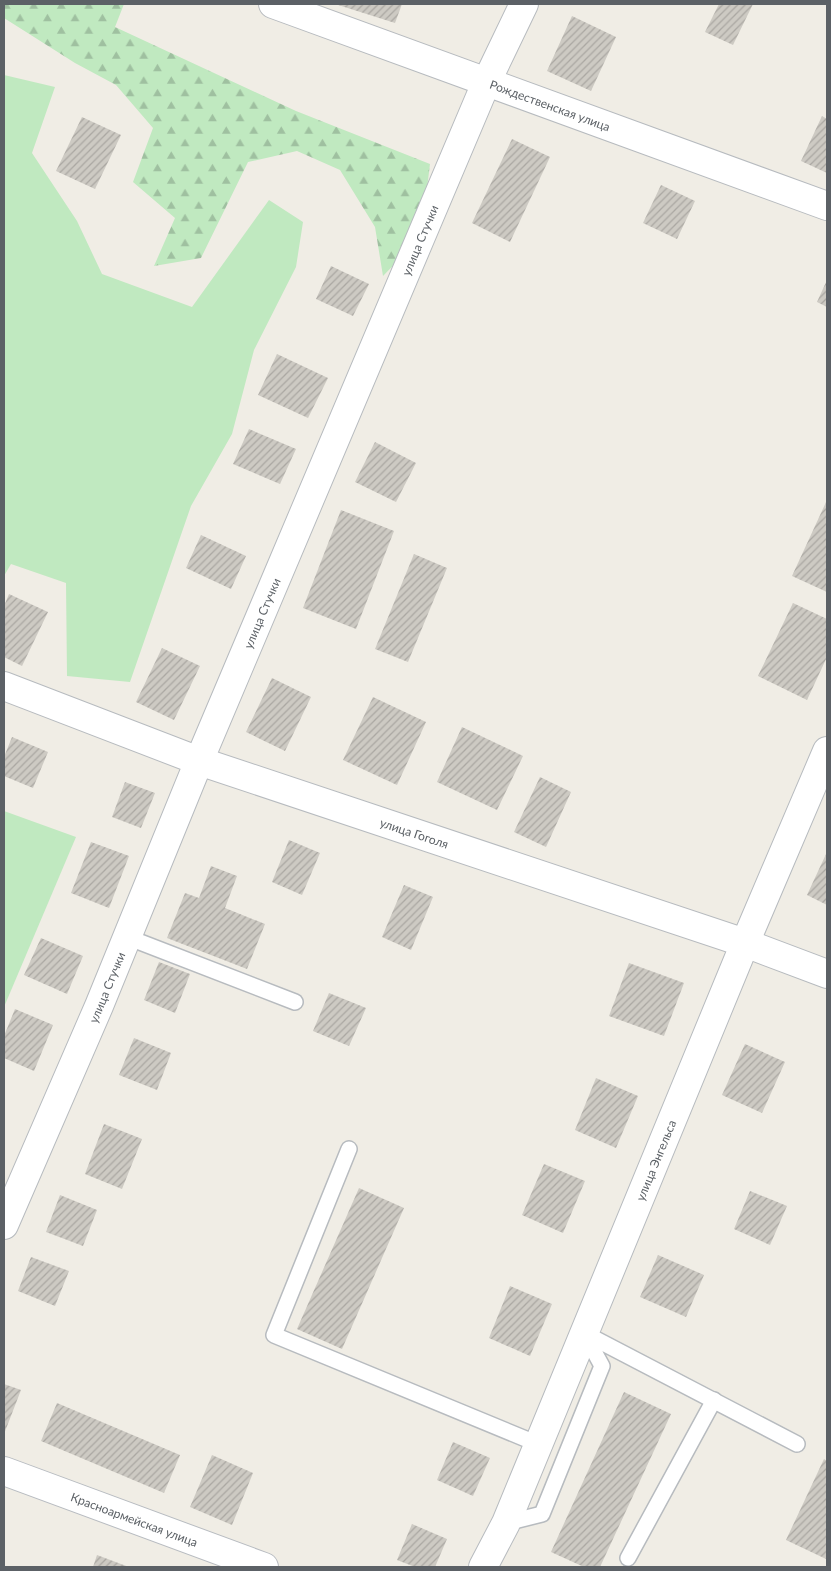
<svg xmlns="http://www.w3.org/2000/svg" width="831" height="1571" viewBox="0 0 831 1571" font-family="Lato,sans-serif">
  <defs>
    <pattern id="forest-firs" width="22" height="20" patternUnits="userSpaceOnUse" patternTransform="scale(1.25)"><rect width="22" height="20" fill="#c0e9c0"/><path d="M5 1l3.5 6h-7zM16 11l3.5 6h-7z" fill="#9fc0a0"/></pattern>
    <pattern id="building-hatch" width="6" height="6" patternUnits="userSpaceOnUse" patternTransform="scale(1.25)"><rect width="6" height="6" fill="#cdcac3"/><path d="M-1 1l2-2M0 6l6-6M5 7l2-2" fill="none" stroke="#aaa7a2"/></pattern>
  </defs>
  <rect width="100%" height="100%" fill="#f0ede5"/>
  <path fill="url(#forest-firs)" d="M4 4H124L115 27 296 111 430 164 421 237 383 276 375 227 340 170 297 151 248 162 201 258 154 266 175 218 133 182 153 128 116 85 75 63 4 18Z"/>
  <g fill="#c0e9c0">
    <path d="M4 75 55 87 32 153 77 221 102 274 192 307 269 200 303 222 296 267 254 350 232 434 191 506 130 682 67 676 66 583 11 564 4 576Z"/>
    <path d="M4 811 76 837 4 1007Z"/>
  </g>
  <g fill="url(#building-hatch)">
    <path d="M335 4H402L395 23Z"/>
    <path d="M719 4H753L733 45 705 32Z"/>
    <path d="M572 16 616 37 591 91 547 71Z"/>
    <path d="M822 116 827 119V173L801 161Z"/>
    <path d="M82 117 121 135 95 189 56 171Z"/>
    <path d="M512 139 550 157 510 242 472 223Z"/>
    <path d="M661 185 695 201 677 239 643 223Z"/>
    <path d="M331 266 369 284 353 316 316 299Z"/>
    <path d="M827 280V307L817 302Z"/>
    <path d="M277 354 328 378 308 418 258 395Z"/>
    <path d="M249 429 296 449 280 484 233 464Z"/>
    <path d="M375 442 416 463 396 502 355 482Z"/>
    <path d="M827 500V592L792 576Z"/>
    <path d="M341 510 394 531 356 629 303 608Z"/>
    <path d="M201 535 246 556 231 589 186 568Z"/>
    <path d="M414 554 447 568 408 662 375 649Z"/>
    <path d="M9 594 48 612 22 666 4 657V606Z"/>
    <path d="M793 603 827 619V657L807 700 758 676Z"/>
    <path d="M162 648 200 666 174 720 136 702Z"/>
    <path d="M272 678 311 697 285 751 246 732Z"/>
    <path d="M373 697 426 722 397 785 343 760Z"/>
    <path d="M462 727 523 756 497 810 437 782Z"/>
    <path d="M12 737 48 752 33 788 4 776V757Z"/>
    <path d="M540 777 571 792 546 847 514 832Z"/>
    <path d="M125 782 155 793 141 828 112 817Z"/>
    <path d="M289 840 320 853 302 895 272 882Z"/>
    <path d="M91 842 129 856 109 908 71 893Z"/>
    <path d="M827 852V905L807 895Z"/>
    <path d="M211 866 237 876 225 908 265 924 247 969 167 938 185 893 199 898Z"/>
    <path d="M404 885 433 897 411 950 382 937Z"/>
    <path d="M41 938 83 956 67 994 24 975Z"/>
    <path d="M159 962 190 974 175 1013 144 1000Z"/>
    <path d="M629 963 684 983 664 1036 609 1016Z"/>
    <path d="M329 993 366 1008 349 1046 313 1031Z"/>
    <path d="M15 1009 53 1025 34 1071 4 1058V1036Z"/>
    <path d="M134 1038 171 1053 157 1090 119 1075Z"/>
    <path d="M745 1044 785 1062 762 1113 722 1095Z"/>
    <path d="M596 1078 638 1096 616 1148 575 1130Z"/>
    <path d="M104 1124 142 1139 122 1189 85 1174Z"/>
    <path d="M544 1164 585 1181 563 1233 522 1215Z"/>
    <path d="M359 1188 404 1208 342 1349 297 1329Z"/>
    <path d="M750 1191 787 1206 770 1245 734 1229Z"/>
    <path d="M60 1195 97 1210 83 1246 46 1232Z"/>
    <path d="M658 1255 704 1275 686 1317 640 1297Z"/>
    <path d="M31 1257 69 1271 55 1306 18 1291Z"/>
    <path d="M510 1286 552 1304 530 1356 489 1338Z"/>
    <path d="M4 1384 21 1390 4 1434Z"/>
    <path d="M624 1392 671 1414 600 1567H584L551 1552Z"/>
    <path d="M57 1403 180 1455 164 1493 41 1441Z"/>
    <path d="M453 1442 490 1458 473 1496 437 1480Z"/>
    <path d="M212 1455 253 1473 232 1525 190 1507Z"/>
    <path d="M824 1459 827 1461 826 1559 786 1540Z"/>
    <path d="M412 1524 447 1539 435 1567H415L397 1560Z"/>
    <path d="M97 1555 129 1567H93Z"/>
  </g>
  <g fill="none" stroke-linecap="round" stroke-linejoin="round">
    <defs>
      <g id="service">
        <path d="M127 937 295 1002"/>
        <path d="M349 1149 274 1335 538 1444"/>
        <path d="M506 1523 542 1514 602 1366 584 1333 797 1444"/>
        <path d="M628 1558 714 1400"/>
      </g>
      <g id="minor">
        <path id="s1" d="M273 4 827 206"/>
        <path id="s2" d="M4 686 199 761 745 943 827 974"/>
        <path id="s3" d="M4 1225 99 1006 199 761 486 83 524 4"/>
        <path id="s4" d="M483 1567 506 1523 745 943 827 751"/>
      </g>
      <g id="secondary">
        <path id="s5" d="M4 1471 264 1567"/>
      </g>
    </defs>
    <use href="#service" stroke="#b7bbbf" stroke-width="18"/>
    <use href="#minor" stroke="#b7bbbf" stroke-width="30"/>
    <use href="#secondary" stroke="#b8bcc1" stroke-width="30"/>
    <use href="#service" stroke="#fff" stroke-width="15"/>
    <use href="#minor" stroke="#fff" stroke-width="28"/>
    <use href="#secondary" stroke="#fff" stroke-width="28"/>
  </g>
  <g text-anchor="middle" dominant-baseline="central" stroke-width="4" stroke-linejoin="round" paint-order="stroke">
    <g font-size="12" fill="#5c6166" stroke="#fff">
      <text stroke="none"><textPath href="#s1" startOffset="295">Рождественская улица</textPath></text>
      <text stroke="none"><textPath href="#s3" startOffset="1069">улица Стучки</textPath></text>
      <text stroke="none"><textPath href="#s3" startOffset="664">улица Стучки</textPath></text>
      <text stroke="none"><textPath href="#s2" startOffset="436">улица Гоголя</textPath></text>
      <text stroke="none"><textPath href="#s3" startOffset="259">улица Стучки</textPath></text>
      <text stroke="none"><textPath href="#s4" startOffset="442">улица Энгельса</textPath></text>
      <text stroke="none"><textPath href="#s5" startOffset="139">Красноармейская улица</textPath></text>
    </g>
  </g>
  <rect width="831" height="1571" fill="none" stroke="#5c6166" stroke-width="10"/>
</svg>
